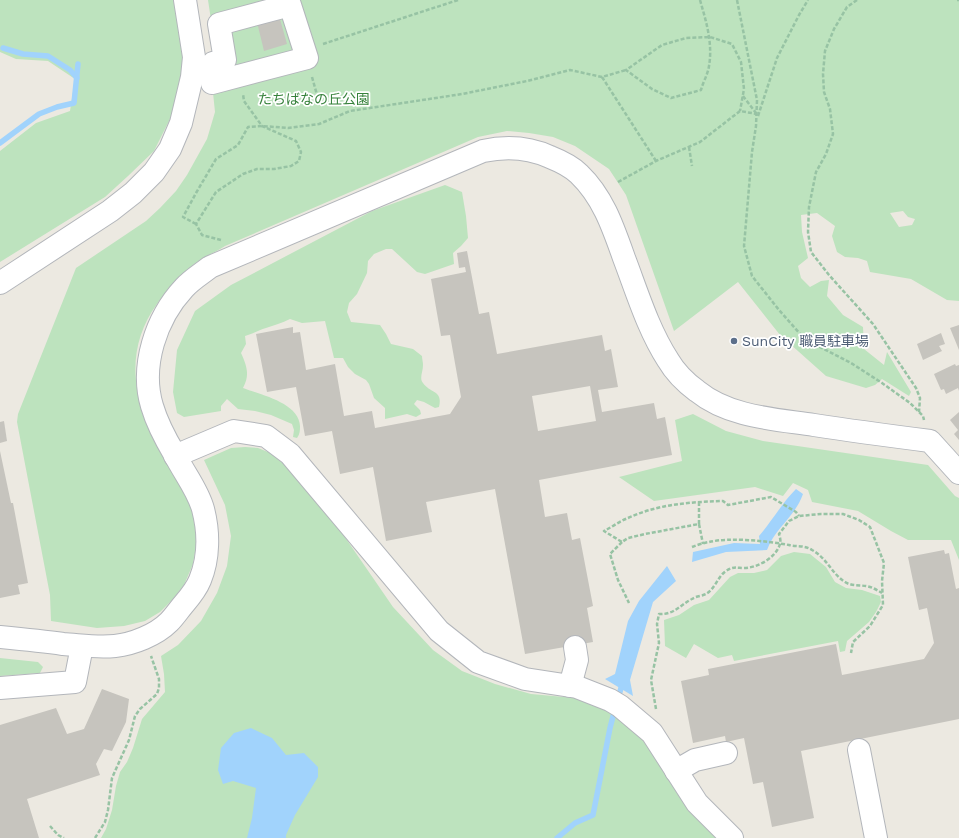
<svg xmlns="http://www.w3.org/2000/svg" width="959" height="838" viewBox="0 0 959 838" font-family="'Work Sans','Noto Sans JP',sans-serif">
  <rect width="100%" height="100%" fill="#ece9e1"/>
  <g fill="#bde3be" fill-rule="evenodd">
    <path d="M0 0H174L183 49 182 85 171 117 154 151 128 176 105 197 0 262V151L36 123 70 111 75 79 48 61 16 59 0 52Z"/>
    <path d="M208 0H959V301L947 300 911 279 870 272 867 261 858 258 845 257 837 252 832 236 835 226 817 213 801 215 802 232 808 258 798 266 801 278 810 287 821 281 829 280 827 296 843 315 863 327 864 349 884 365 887 352 911 392 909 396 882 379 875 385 866 388 826 376 780 335 738 282 674 331 626 195 609 169 575 146 553 137 529 133 507 131 478 137 225 246C214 253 202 258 193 265 187 270 181 278 176 283 170 290 162 296 157 304 133 337 129 377 145 415L188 498 194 514 197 532 196 547 193 564 184 585 173 599 160 612 145 621 124 626 97 628 51 621 50 595 17 422 18 414 76 268 146 221 160 208 176 191 187 175 207 139 215 112 212 83 214 40ZM903 211 908 217 915 219 912 225 899 227 890 213Z"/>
    <path d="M445 185 462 192 466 216 468 238 461 246 453 253 454 264 425 274 417 272 392 249H386L374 254 368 261 367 273 357 294 349 303 347 312 351 322 380 325 386 334 391 344 413 349 422 356C422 359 423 362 423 365 423 372 419 378 423 383 431 394 443 390 439 407L435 408 424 402 417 400 414 404 420 410 421 414 416 417 407 414 385 419V408L374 398 369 384 366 380 355 374 348 367 343 358H334L325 321 302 323 290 319C282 323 274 325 266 328 258 330 253 334 245 336L246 344 241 353C247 366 250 375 243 388 261 395 299 403 300 426 300 430 300 434 297 438L293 437 294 430 292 424 271 415 255 411 238 409 227 399 221 406V411L184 417 177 413 173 392 177 350 195 311 231 285 372 211Z"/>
    <path d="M693 414 726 431 763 441 928 465 955 496 959 498V560L951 540H908L891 531 858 511 812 502 808 490 793 483 783 496 755 487 654 501 619 477 682 461 675 420Z"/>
    <path d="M245 447 258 448 278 456 318 498 393 607 433 650 462 671 495 684 531 694 575 698 603 705 642 736 718 838H101L106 829 112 810 116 786 120 772 127 762 133 748 142 719 165 692 164 674 161 656 178 645 201 621 217 593 227 566 231 536 225 505 204 460 231 448Z"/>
    <path d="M794 552 810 554 826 567 835 582 846 588 862 590 880 596 881 602 876 612 869 622 847 641 845 651 840 652 838 641 734 661 732 655 718 658 694 644 686 658 665 646 664 620 679 615 694 605 709 600 730 577 738 573H754L767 570 781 556Z"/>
    <path d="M0 658 38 662 43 667 40 673 0 676Z"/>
  </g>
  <g fill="#a1d3fc">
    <path d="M796 489 803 494C795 517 775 528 767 550L726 552 692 562 693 552 734 543 760 544 759 536C772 521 782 503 796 489Z"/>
    <path d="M667 566 676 581 653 602 630 680 633 696 605 679 615 674 628 621 639 601Z"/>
    <path d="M251 728 272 738 286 755 304 753 318 767V777L295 815 286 835V838H247L252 818 256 788 233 781 223 784 218 770 221 748 234 733Z"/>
  </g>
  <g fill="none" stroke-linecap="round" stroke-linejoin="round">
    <g stroke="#a1d3fc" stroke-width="5.5">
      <path d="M3 48 23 54 48 56 70 70 77 78"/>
      <path d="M0 143 39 114 57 107 74 103 78 64"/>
      <path d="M618 699 621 688"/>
      <path d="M557 838 575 823 593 815 610 728 615 709"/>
    </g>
  </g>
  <g fill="#c6c4be" fill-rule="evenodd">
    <path d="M256 18 280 19 287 44 264 51Z"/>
    <path d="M467 251 479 314 489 312 497 354 602 335 605 351 611 349 618 387 598 390 602 412 654 403 657 419 665 417 672 455 539 480 545 517 567 513 572 540 580 538 593 606 587 608 593 642 525 654 495 489 426 502 432 532 386 541 373 467 340 474 332 431 305 436 296 387 267 392 256 334 293 327V333L300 332 306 370 335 364 344 416 372 411 375 428 450 414 461 397 450 335 441 336 431 279 466 272 465 267 459 268 457 253ZM590 386 596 421 538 431 532 396Z"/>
    <path d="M959 325V350L950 328Z"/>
    <path d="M941 333 945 344 939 346 942 351 923 360 917 344Z"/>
    <path d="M955 364 956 366 959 365V391L958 388 946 394 944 389 941 390 934 374Z"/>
    <path d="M959 412V440L954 434 958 430 950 420Z"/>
    <path d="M4 421 7 441 0 443V422Z"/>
    <path d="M0 451 11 503H13L28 583 18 585 20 594 0 598Z"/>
    <path d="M944 550 945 554 949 553 956 589 959 588V719L801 751 814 818 772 827 763 782 753 784 744 738 726 742 725 736 693 743 681 681 709 675 708 669 836 644 842 675 924 659 934 643 927 608 919 610 908 557Z"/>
    <path d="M102 689 129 699 126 722 112 751 104 749 96 764 100 775 27 799 39 838H0V725L56 708 67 734 84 729Z"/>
  </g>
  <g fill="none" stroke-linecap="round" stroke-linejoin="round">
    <defs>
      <g id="minor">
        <path d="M290 5 307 58 212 83 213 63 225 60 219 24Z"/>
        <path d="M0 283 110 211 133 193 154 172 170 149 181 123 192 77 194 57 185 0"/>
        <path d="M175 456 234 431 266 436 290 454 439 631 478 662 525 679 577 687 610 700 620 706 652 733 697 803 732 838"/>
        <path d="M0 637C21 639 42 641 63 644 80 645 97 648 115 646 133 644 156 635 169 622 174 617 178 611 183 605 189 598 196 590 200 580 209 558 209 532 203 509 198 490 184 473 175 455 166 440 157 423 152 406 140 366 156 318 184 288 191 280 201 274 210 267L483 151C506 146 528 147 550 157 560 161 571 166 579 174 603 197 613 227 624 258 637 292 648 329 668 360 675 372 686 383 697 391 729 417 774 419 814 425 853 431 891 436 930 441L959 473"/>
        <path d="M570 686 577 660 575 647"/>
        <path d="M0 688 75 682 82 646"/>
        <path d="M859 750 876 838"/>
        <path d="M676 771 695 760 726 753"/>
      </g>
    </defs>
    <use href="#minor" stroke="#b3b6bb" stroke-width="24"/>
    <g stroke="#97c3a4" stroke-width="2.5" stroke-dasharray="4 2" stroke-linecap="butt">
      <path d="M700 0C706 21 713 43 709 66 708 74 703 82 701 90L671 98 652 89 626 70 662 45 686 38 710 37 732 44 741 62 744 89 740 111"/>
      <path d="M737 0 757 100 756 126 752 152 744 246 752 276 779 310 801 335 818 346 851 363 882 383 910 403 923 416 924 420"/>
      <path d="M857 0 847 7 834 29 825 51 823 74 824 92 830 109 833 134 826 154 816 172 809 207 808 232 811 252 829 275 873 324 916 388 920 398 919 412"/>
      <path d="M957 0H959"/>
      <path d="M323 44 458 0"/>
      <path d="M312 77 319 102"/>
      <path d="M602 77 656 161"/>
      <path d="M743 96 756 113"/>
      <path d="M758 116 777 58 799 15 808 0"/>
      <path d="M689 147 692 166"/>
      <path d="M618 182 656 161 700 142 740 111 757 114"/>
      <path d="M196 224 183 217 196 193 216 159 238 145 248 127 262 126 288 128 319 124 350 111 462 94 527 81 570 70 602 77 626 70"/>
      <path d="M221 240 202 235 196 224 216 192 243 174 257 169H274L291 166 299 161 301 152 296 141 262 126 244 101 243 94"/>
      <path d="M699 502V524L645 534 628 538 622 542 604 531C612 527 620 521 628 518 658 504 691 502 723 501L728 505 771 497 796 512 799 516"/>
      <path d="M699 524 703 544"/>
      <path d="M622 542 610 554 618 580 629 603"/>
      <path d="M692 547C697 545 703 543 709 542 730 537 767 541 789 545 797 547 805 545 812 550 827 558 832 574 845 582 851 586 859 585 866 586 872 587 877 590 882 593"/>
      <path d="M656 709 651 680 659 643 657 624 659 614C674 615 680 605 692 599 696 596 702 596 706 594 715 589 718 576 726 571 733 566 737 568 744 568 757 568 776 558 780 544 781 541 780 537 779 534L789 521 799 516 821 514H843L859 520 870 527 884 563 882 581 883 605 870 626 853 642 851 653"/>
      <path d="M50 826 58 835 64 838"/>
      <path d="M95 838 105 822 108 810 112 778 129 740 135 716 140 709 157 694 159 688V679L151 656"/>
    </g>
    <use href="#minor" stroke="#fff" stroke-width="22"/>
  </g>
  <circle fill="#5c6f8a" stroke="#fff" stroke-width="1.5" cx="734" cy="341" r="4"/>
  <g text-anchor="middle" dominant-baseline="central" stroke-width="3.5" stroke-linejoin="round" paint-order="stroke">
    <g font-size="14" fill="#37823c" stroke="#fff">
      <text x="314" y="99">たちばなの丘公園</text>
    </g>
    <g font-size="14" fill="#4e5e75" stroke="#fff" text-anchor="start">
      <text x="742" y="341">SunCity 職員駐車場</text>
    </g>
  </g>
</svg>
